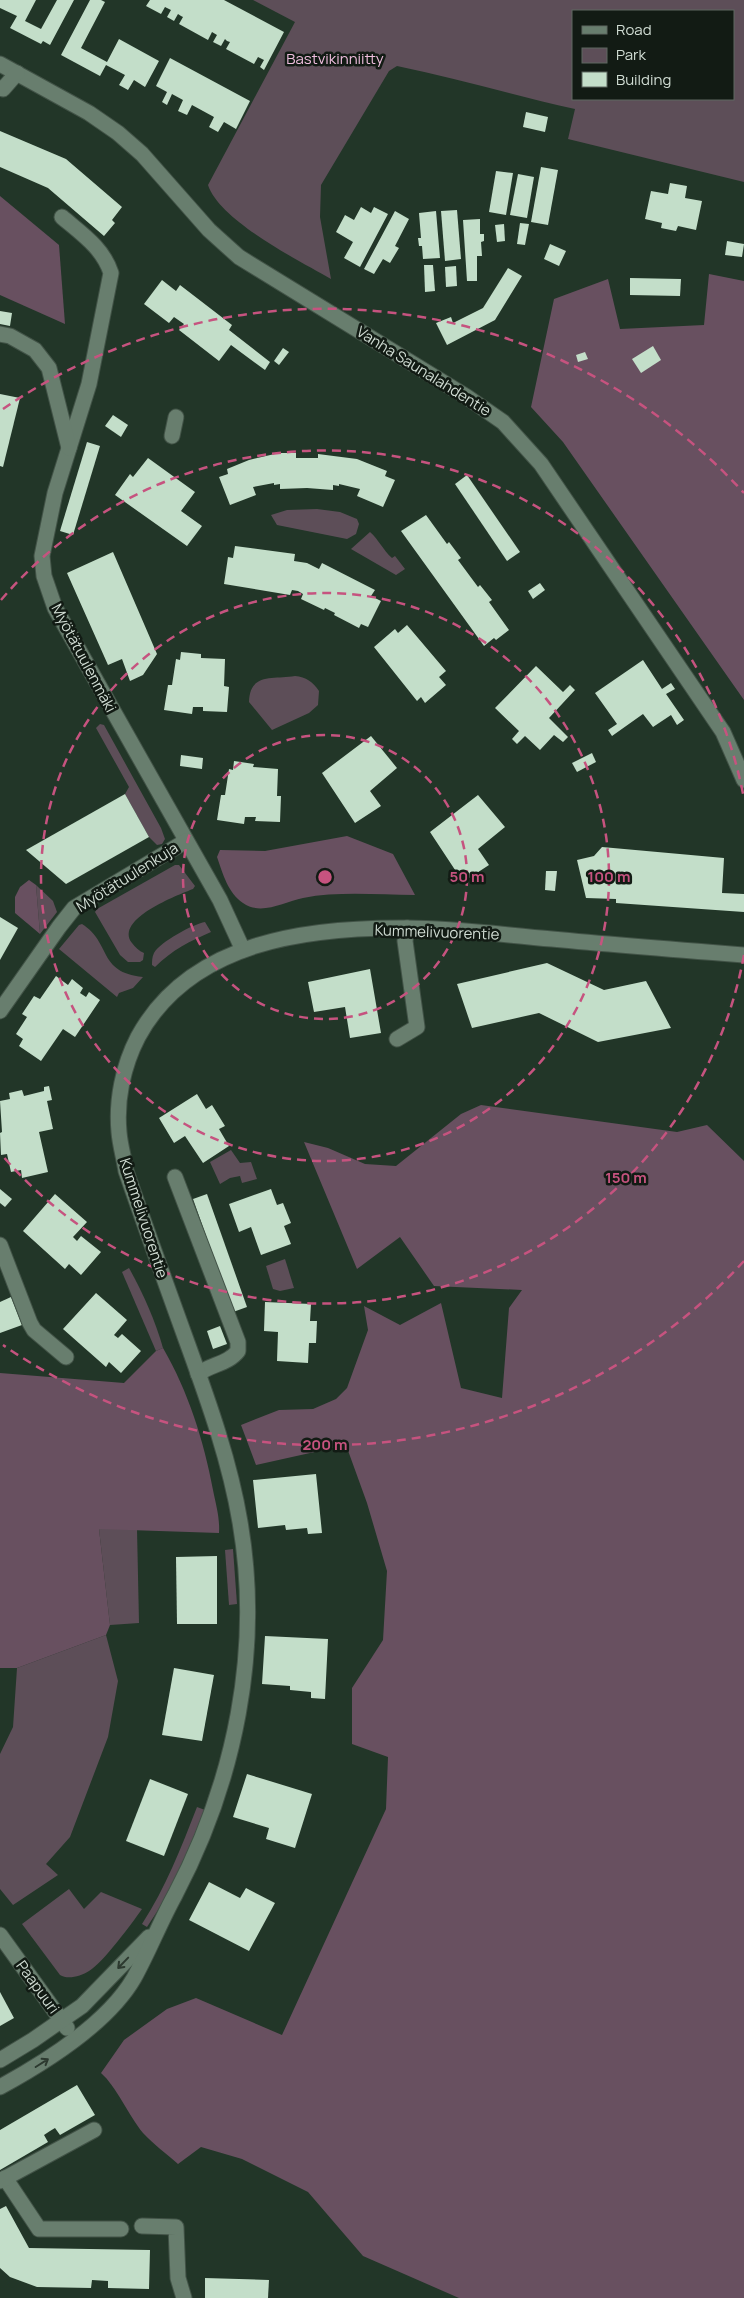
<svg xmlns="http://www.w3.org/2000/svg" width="744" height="2298" viewBox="0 0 744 2298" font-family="Manrope,sans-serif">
  <rect width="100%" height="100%" fill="#223628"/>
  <g fill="#5d4e58" fill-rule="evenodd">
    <path d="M253 0H744V182L568 139 575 109C515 96 457 78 397 66L389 71 321 185 320 217 331 279C298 260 220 221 208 185L295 22ZM573 11H733V99H573Z"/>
    <path d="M317 509 340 512 357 519 359 524 356 534 347 539 277 525 271 515 287 510Z"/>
    <path d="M370 532C379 540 383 550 392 558L395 556 405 569 396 575 351 549Z"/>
    <path d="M295 676C306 677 313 682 319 691L318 705 309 713 272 730 249 702C250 672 273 680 295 676Z"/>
    <path d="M100 724 104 725 161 828 165 839 162 844 157 845 149 837 125 794 129 787 96 728Z"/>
    <path d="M175 865H179L195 886 193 889C178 895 114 919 132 943 135 947 139 951 144 953L143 960 140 962H128L120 955 95 912 97 909Z"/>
    <path d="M36 885 53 901 57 912 40 934Z"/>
    <path d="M205 922 211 932C190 941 172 950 155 967L152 965C152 961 152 957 154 953 160 942 193 924 205 922Z"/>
    <path d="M82 924C112 943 97 972 143 977L133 988 119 993 117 997 59 949 79 925Z"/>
    <path d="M231 1150 240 1163 251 1162 257 1179 242 1183 240 1176 230 1178 220 1184 210 1162Z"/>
    <path d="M285 1259 294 1288 280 1291 273 1289 266 1266Z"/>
    <path d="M129 1268C143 1293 155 1320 163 1348L156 1351 122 1272Z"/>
    <path d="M99 1529H137L139 1623 110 1625Z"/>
    <path d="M233 1549 237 1604 229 1605 225 1550Z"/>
    <path d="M106 1635 118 1681 108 1737 70 1837 46 1864 58 1875 13 1905 0 1889V1754L13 1727 17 1668Z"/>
    <path d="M197 1807 205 1810C189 1851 172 1891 147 1927L142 1924C166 1887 181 1848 197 1807Z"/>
    <path d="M69 1889 84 1909 101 1892 142 1909C133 1922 102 1964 89 1971 81 1976 68 1980 60 1975L22 1924Z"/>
  </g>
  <g fill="#685060">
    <path d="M0 196 59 245 65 324 0 295Z"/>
    <path d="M709 274 744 281V700L563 442 531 407 554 299 608 279 620 329 704 325Z"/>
    <path d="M347 836 393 854 415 895C378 895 339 891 303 898 284 902 261 916 243 903 228 893 223 874 217 857L220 850 265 851Z"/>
    <path d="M29 880 36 885 40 934 15 913V897L20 887Z"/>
    <path d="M481 1105 677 1132 707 1125 744 1161V2298H459L363 2256 308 2192 242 2159 201 2147 178 2164C167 2154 153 2144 143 2133 129 2116 116 2086 101 2073L124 2040 167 2009 196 1998 282 2035 386 1809 388 1757 352 1744V1688L383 1640 387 1571 367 1503 346 1445 256 1465 241 1425 279 1410 313 1409 336 1399 347 1388 368 1330 364 1306 400 1325 441 1303 461 1388 502 1398 509 1308 522 1290 434 1286 400 1237 357 1269 304 1142 328 1148 365 1164 396 1166 461 1114Z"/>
    <path d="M163 1348C188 1391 204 1441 213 1490 216 1505 220 1518 219 1533L99 1529 110 1625 106 1635 17 1668H0V1373L124 1383 156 1351Z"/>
  </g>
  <g fill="#c3dec9">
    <path d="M0 0H36L25 21 41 29 57 0H74L50 45 43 41 41 44 10 28 17 16 0 8Z"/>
    <path d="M90 0H101L105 2 81 48 107 62 119 39 159 61 145 87 134 80 128 90 119 85 125 75 106 65 100 76 61 55Z"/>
    <path d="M150 0H224L284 32 264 70 260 67 264 60 258 57 254 64 226 49 230 42 227 41 225 39 221 46 213 42 217 35 212 32 208 40 179 24 183 17 181 16 178 14 174 21 167 17 171 10 165 7 161 14 146 6Z"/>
    <path d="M170 58 250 101 236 129 224 122 218 132 209 127 214 117 192 105 187 115 178 111 183 100 172 94 167 105 162 102 167 92 156 86Z"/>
    <path d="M526 112 548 117 545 132 523 127Z"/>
    <path d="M0 131 66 159 122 207 112 220 115 223 104 236 48 188 0 167Z"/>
    <path d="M541 167 558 170 548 225 531 222Z"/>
    <path d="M496 171 513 173 506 215 489 212Z"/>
    <path d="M518 174 534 177 527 218 510 215Z"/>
    <path d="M670 183 687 186 685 198 702 201 696 230 678 226 676 231 661 228 662 223 645 219 651 191 668 194Z"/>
    <path d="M361 207 371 213 374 207 388 214 360 267 344 258 353 242 336 232 345 215 354 220Z"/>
    <path d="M457 210 461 259 445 261 441 211Z"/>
    <path d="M395 211 409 219 395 246 399 248 390 263 383 259 374 274 364 269Z"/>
    <path d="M436 211 440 258 423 259 422 246H419L418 238H421L419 213Z"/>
    <path d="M480 219V234H484V241L481 242 482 256H477V281H467L463 220Z"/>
    <path d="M520 223 529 224 525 245 517 244Z"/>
    <path d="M504 224 505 241 497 242 495 225Z"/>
    <path d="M727 241 744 244 742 257 725 255Z"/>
    <path d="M550 244 566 251 559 266 544 259Z"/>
    <path d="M424 265H433L435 291 425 292Z"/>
    <path d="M456 266 457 286 446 287 445 267Z"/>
    <path d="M508 268 522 276 495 320 447 345 436 323 451 317 453 323 483 308Z"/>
    <path d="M630 278 681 279 680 296 630 295Z"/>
    <path d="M162 280 176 291 180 285 232 325 229 330 270 362 265 370 231 345 219 361 179 330 184 324 174 317 169 323 144 304Z"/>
    <path d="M0 311 12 313 10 326 0 324Z"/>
    <path d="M653 346 661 360 641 373 632 359Z"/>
    <path d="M283 348 289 352 279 365 274 361Z"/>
    <path d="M585 352 588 359 578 362 576 355Z"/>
    <path d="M0 394 20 398 3 467 0 466Z"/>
    <path d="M113 415 128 425 121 437 105 426Z"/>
    <path d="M87 442 100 446 73 535 60 531Z"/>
    <path d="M279 453H296V458H318V454L357 459 387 471 385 476 395 480 383 507 357 496 360 489 339 484V486L333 485V490L307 488 280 489V484L274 485V483L253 487 256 495 230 505 219 477 228 474 227 469 249 460Z"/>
    <path d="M148 458 195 492 181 511 202 526 187 546 115 495 130 474 133 477Z"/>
    <path d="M467 475 520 552 507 561 455 484Z"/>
    <path d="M426 515 447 544 449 542 461 558 458 560 478 587 480 585 492 600 489 602 509 630 496 640 494 638 484 646 401 531Z"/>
    <path d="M235 546 295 554 294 561 307 563 319 569 322 563 375 590 371 596 381 601 368 627 361 624 359 628 334 615 335 613 325 608 324 610 301 599 303 594 298 591 292 590 290 595 224 584 228 557 233 558Z"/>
    <path d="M113 552 157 654 143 675 130 681 122 659 108 665 67 573Z"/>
    <path d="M540 583 545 590 533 599 528 591Z"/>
    <path d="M407 625 446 671 439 677 446 685 425 703 421 697 417 701 374 647 395 629 398 633Z"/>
    <path d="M181 652 201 654V658L225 659 224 686 229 687 227 712 203 711V707H193L192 714 164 710 168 685H172L176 659 180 660Z"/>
    <path d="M643 660 662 689 671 683 675 689 666 694 684 720 677 725 671 715 653 727 643 714 612 736 608 730 617 724 595 693Z"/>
    <path d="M536 666 563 692 570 685 575 690 549 718 568 737 563 742 554 735 540 750 525 736 517 744 512 739 519 731 495 708Z"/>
    <path d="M371 736 397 768 370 791 381 806 355 823 322 773Z"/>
    <path d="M592 753 596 762 577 772 572 763Z"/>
    <path d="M181 755 203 758 202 769 180 766Z"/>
    <path d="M234 761 254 764 253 767 278 769 277 796H281L280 822 255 821 256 817H245L244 824 217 820 221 795H225L229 769 233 770Z"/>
    <path d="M125 794 149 837 66 884 26 850Z"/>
    <path d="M478 795 505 827 478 849 489 865 463 882 430 832Z"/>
    <path d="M602 847 724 858 722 893 744 894V912L616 903V899L586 898 577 860 594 856Z"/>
    <path d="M546 871H557L555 891 545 890Z"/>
    <path d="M0 917 18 928 0 960Z"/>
    <path d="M547 963 604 990 646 981 671 1028 598 1042 539 1013 472 1028 457 984Z"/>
    <path d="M370 969 381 1033 350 1038 345 1007 314 1012 308 982Z"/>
    <path d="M56 976 68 985 72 979 83 988 80 993 86 997 89 992 100 1000 75 1037 63 1029 41 1061 19 1046 23 1039 16 1034 27 1017 22 1014 34 996 40 999Z"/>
    <path d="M49 1086 52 1100 47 1101 53 1129 39 1132 48 1172 22 1178 21 1170 11 1172 7 1154 1 1155 0 1133 2 1132 0 1101 10 1099 9 1093 22 1090 24 1096 44 1091V1087Z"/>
    <path d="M197 1094 206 1109 212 1105 225 1126 219 1129 229 1146 203 1163 185 1136 174 1143 159 1118Z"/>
    <path d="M0 1189 12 1199 5 1207 0 1203Z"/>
    <path d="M271 1189 277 1205 283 1203 291 1223 284 1226 291 1244 261 1255 251 1227 239 1232 229 1204Z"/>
    <path d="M55 1194 87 1222 73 1237 77 1241 81 1236 101 1252 81 1275 69 1264 65 1269 23 1231Z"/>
    <path d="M207 1194 247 1307 233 1312 193 1199Z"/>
    <path d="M96 1293 127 1320 114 1335 118 1338 122 1334 141 1351 121 1373 109 1362 106 1367 63 1329Z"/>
    <path d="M11 1297 22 1325 0 1333V1302Z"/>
    <path d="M265 1302 311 1304 310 1321H317L316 1343H309L308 1363 277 1361 278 1332 264 1331Z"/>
    <path d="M220 1326 227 1344 213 1349 207 1331Z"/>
    <path d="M316 1474 322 1533 308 1534 307 1528 286 1530 285 1525 258 1528 253 1480Z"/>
    <path d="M217 1556V1624H177L176 1557Z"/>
    <path d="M265 1636 328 1639 325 1699 311 1698V1692L290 1690V1686L262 1684Z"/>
    <path d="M174 1668 214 1675 202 1741 162 1735Z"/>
    <path d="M247 1774 312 1794 295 1848 266 1839 269 1828 233 1817Z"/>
    <path d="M150 1779 188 1794 164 1856 126 1841Z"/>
    <path d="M209 1882 240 1898 246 1888 275 1903 249 1951 189 1920Z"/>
    <path d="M0 1992 14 2018 0 2026Z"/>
    <path d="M77 2085 95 2115 60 2135 55 2128 50 2131 44 2135 48 2142 0 2170V2130Z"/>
    <path d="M6 2206 29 2248 150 2250 149 2289 108 2288V2281L92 2280 91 2288 37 2287 10 2277 0 2268V2209Z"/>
    <path d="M205 2278 269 2280 268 2298H205Z"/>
  </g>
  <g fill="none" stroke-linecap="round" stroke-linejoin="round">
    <defs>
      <g id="minor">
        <path d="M0 64 89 113 118 133 142 154 209 230 239 257 467 397 503 422 541 464 723 732 744 780"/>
        <path d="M0 88 3 89 17 73"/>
        <path d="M62 217C82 234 103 248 111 273L89 384 55 493 42 556 44 576 55 608 220 900 243 950"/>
        <path d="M0 334 10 336 35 350 49 368 69 448"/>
        <path d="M172 436 176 417"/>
        <path d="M0 1011 59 927 74 908 186 841"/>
        <path d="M397 1039 417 1027 405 941 407 928"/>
        <path d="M175 1177 238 1342V1351C228 1364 211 1364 198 1374"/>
        <path d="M0 1245 30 1323 34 1330 66 1357"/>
        <path d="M0 1935 67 2028"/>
        <path d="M0 2060 33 2040 82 2006 149 1937"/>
        <path d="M0 2087C44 2063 108 2023 134 1978 149 1951 160 1922 175 1895 235 1781 262 1650 240 1522 230 1462 209 1403 188 1345 167 1287 146 1229 126 1171 124 1158 120 1145 119 1132 116 1100 123 1066 138 1037 190 941 308 927 407 928 455 928 504 935 552 939 616 945 680 950 744 955"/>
        <path d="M5 2178 39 2229H121"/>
        <path d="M0 2181 94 2130"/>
        <path d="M142 2226 176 2227 178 2278 184 2298"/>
      </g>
    </defs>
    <use href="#minor" stroke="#425347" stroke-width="17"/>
    <use href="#minor" stroke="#687e6e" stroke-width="15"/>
  </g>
  <defs><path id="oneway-shaft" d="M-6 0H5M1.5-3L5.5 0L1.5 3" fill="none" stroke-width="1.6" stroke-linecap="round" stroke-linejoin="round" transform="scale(1.25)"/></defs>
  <g stroke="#2c392f">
    <use href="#oneway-shaft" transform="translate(123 1963) rotate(134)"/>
    <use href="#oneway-shaft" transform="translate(42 2063) rotate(-32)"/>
  </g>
  <g fill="none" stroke="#c6537f" stroke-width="2.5" stroke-dasharray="9 6">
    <circle cx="325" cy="877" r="142"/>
    <circle cx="325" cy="877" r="284"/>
    <path d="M744 955A426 426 0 0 1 1 1154M1 600A426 426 0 0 1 744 799"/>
    <path d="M744 1261A568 568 0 0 1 3 1345M3 409A568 568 0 0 1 744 493"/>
  </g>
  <g text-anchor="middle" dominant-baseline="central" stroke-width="5" stroke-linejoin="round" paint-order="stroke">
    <g font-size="15" fill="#eebddd" stroke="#121b14">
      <text x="335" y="58">Bastvikinniitty</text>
    </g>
    <g font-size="15" fill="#d1ddd4" stroke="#121b14">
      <text transform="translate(424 371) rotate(32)">Vanha Saunalahdentie</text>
      <text transform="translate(84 658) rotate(62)">Myötätuulenmäki</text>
      <text transform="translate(127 877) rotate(-32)">Myötätuulenkuja</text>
      <text transform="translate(437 932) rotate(2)">Kummelivuorentie</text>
      <text transform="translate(144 1218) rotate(72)">Kummelivuorentie</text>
      <text transform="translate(38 1987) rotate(54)">Paapuuri</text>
    </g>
  </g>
  <circle cx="325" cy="877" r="8" fill="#c6537f" stroke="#121b14" stroke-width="2.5"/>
  <g font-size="15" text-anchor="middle" font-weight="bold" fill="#c6537f" stroke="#121b14" stroke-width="5" stroke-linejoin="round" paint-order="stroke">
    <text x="467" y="882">50 m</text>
    <text x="609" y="882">100 m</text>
    <text x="626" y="1183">150 m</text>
    <text x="325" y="1450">200 m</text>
  </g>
  <rect x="572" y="10" width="162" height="90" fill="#121b14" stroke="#5e6961"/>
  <rect x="582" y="26" width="25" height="8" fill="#687e6e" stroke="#5e6961"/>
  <text x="616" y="35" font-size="15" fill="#d1ddd4">Road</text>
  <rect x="582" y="48" width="25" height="15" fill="#5d4e58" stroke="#5e6961"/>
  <text x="616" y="60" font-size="15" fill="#d1ddd4">Park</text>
  <rect x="582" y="72" width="25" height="15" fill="#c3dec9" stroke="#5e6961"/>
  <text x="616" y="85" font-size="15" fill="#d1ddd4">Building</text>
</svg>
